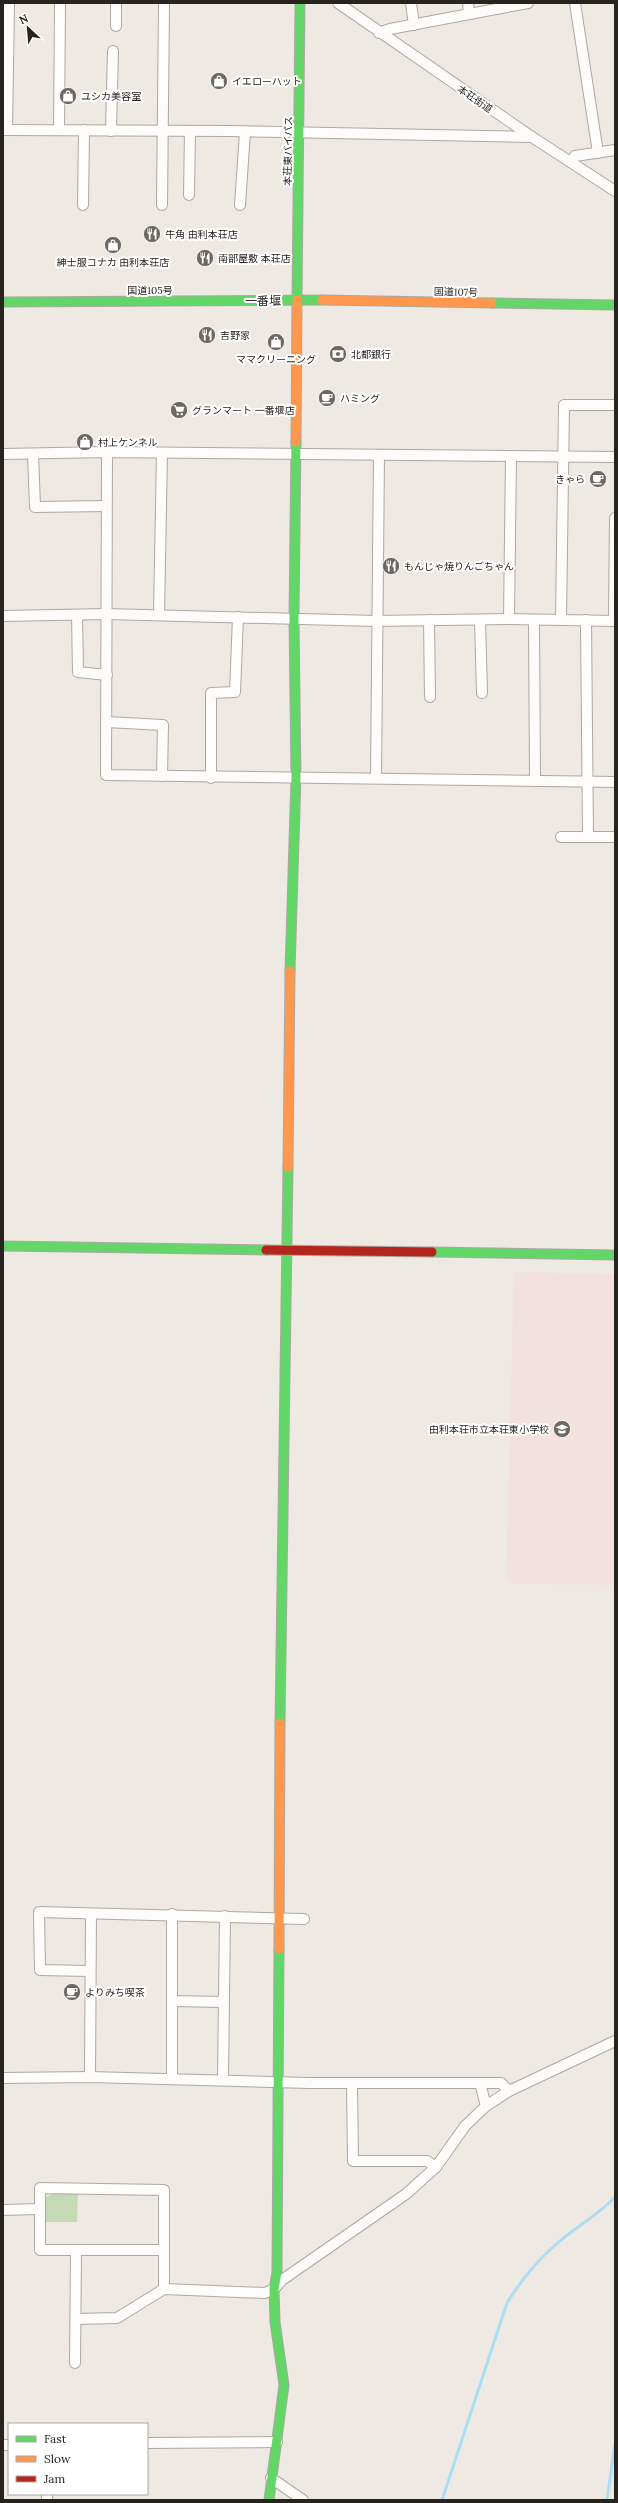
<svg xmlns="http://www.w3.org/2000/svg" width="618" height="2503" viewBox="0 0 618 2503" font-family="Lora,'Noto Sans JP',serif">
  <rect width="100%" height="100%" fill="#efe9e3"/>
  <path fill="#f3e1e0" d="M514 1272 615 1274V1585L513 1584 506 1577Z"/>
  <path fill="#c4dab5" d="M54 2193H78L77 2222H46V2197Z"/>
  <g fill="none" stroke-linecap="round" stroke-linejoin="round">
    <g stroke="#acdef3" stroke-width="3">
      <path d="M442 2500 507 2303C520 2282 534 2264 552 2248 572 2229 596 2217 615 2197"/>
      <path d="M607 2500 615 2444"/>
    </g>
    <defs>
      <g id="street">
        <path d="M338 3 532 137 615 191"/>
        <path d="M411 3 414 25"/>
        <path d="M468 3 469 14"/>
        <path d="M575 3 598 153"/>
        <path d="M116 26V3"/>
        <path d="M379 33 390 29 528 3"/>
        <path d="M3 130 229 131 532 137"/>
        <path d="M7 130 9 3"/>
        <path d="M59 130 60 3"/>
        <path d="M111 131 113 51"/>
        <path d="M570 162 575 156 615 150"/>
        <path d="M189 195 190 131"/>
        <path d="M83 205 84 130"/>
        <path d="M162 205 164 3"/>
        <path d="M240 205 245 132"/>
        <path d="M107 452 106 775 615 782"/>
        <path d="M3 454 107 452 615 457"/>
        <path d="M33 454 35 507 106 506"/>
        <path d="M77 615 78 672 107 675"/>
        <path d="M159 615 162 453"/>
        <path d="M3 616 107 614 376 621 509 619 615 621"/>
        <path d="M509 619 511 456"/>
        <path d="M429 620 430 697"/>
        <path d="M534 620 535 781"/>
        <path d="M561 620 564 405H615"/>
        <path d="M586 620 588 837H615"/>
        <path d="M480 621 482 693"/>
        <path d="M614 621 615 518"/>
        <path d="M106 722 163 725 162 776"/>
        <path d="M211 778V693L235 692 238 617"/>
        <path d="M376 778 379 455"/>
        <path d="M561 837H588"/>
        <path d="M89 1971 40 1970 39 1912 304 1919"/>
        <path d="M172 2001 224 2002"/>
        <path d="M90 2077 91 1914"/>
        <path d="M3 2078 90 2077 309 2083H501L509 2091"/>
        <path d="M172 2078V1914"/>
        <path d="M223 2079 225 1916"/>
        <path d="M352 2083 353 2161H427L436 2167"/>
        <path d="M480 2083 486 2106"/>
        <path d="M3 2210 39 2209"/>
        <path d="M164 2250H40V2188L164 2190V2289"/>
        <path d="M76 2319 117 2318 164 2289 265 2293 274 2289 282 2280 406 2194 436 2167 465 2126 486 2106 509 2091 615 2041"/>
        <path d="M75 2363 76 2251"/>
        <path d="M147 2443 277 2442"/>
        <path d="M3 2445H9"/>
        <path d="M271 2478 303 2500"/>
        <path d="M47 2494V2500"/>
      </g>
      <g id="fast">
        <path d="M297 300 300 3"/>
        <path d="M3 302 322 300"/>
        <path d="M492 303 615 305"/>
        <path d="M290 971 296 777 294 618 296 442"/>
        <path d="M3 1246 266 1250"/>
        <path d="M432 1252 615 1255"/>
        <path d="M280 1723 288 1167"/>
        <path d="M269 2500 284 2385 275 2322 274 2289 277 2272 279 1949"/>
      </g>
      <g id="slow">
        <path d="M322 300 492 303"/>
        <path d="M296 442 297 300"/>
        <path d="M288 1167 290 971"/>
        <path d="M279 1949 280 1723"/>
      </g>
      <path id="jam" d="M266 1250 432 1252"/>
    </defs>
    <use href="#street" stroke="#aca8a3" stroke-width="12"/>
    <use href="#fast" stroke="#aca8a3" stroke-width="11"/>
    <use href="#slow" stroke="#aca8a3" stroke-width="11"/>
    <use href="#jam" stroke="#aca8a3" stroke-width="11"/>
    <use href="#street" stroke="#fdfcfb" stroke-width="10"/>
    <use href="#fast" stroke="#63d668" stroke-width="9"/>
    <use href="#slow" stroke="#ff974d" stroke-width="9"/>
    <use href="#jam" stroke="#b3261e" stroke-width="9"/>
  </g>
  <defs>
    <symbol id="shop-disc" viewBox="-11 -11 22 22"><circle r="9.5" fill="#6d6863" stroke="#fff"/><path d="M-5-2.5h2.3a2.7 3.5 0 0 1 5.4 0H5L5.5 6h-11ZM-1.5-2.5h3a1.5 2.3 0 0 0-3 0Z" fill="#fff"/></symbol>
    <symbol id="restaurant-disc" viewBox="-11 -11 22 22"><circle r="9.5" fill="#6d6863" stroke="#fff"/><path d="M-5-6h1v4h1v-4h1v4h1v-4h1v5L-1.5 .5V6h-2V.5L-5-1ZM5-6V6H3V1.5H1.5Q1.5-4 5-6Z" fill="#fff"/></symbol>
    <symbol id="bank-disc" viewBox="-11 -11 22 22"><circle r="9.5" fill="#6d6863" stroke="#fff"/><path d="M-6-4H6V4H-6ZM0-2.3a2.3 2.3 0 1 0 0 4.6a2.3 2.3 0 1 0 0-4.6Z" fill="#fff"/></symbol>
    <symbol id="cafe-disc" viewBox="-11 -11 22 22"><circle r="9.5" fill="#6d6863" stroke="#fff"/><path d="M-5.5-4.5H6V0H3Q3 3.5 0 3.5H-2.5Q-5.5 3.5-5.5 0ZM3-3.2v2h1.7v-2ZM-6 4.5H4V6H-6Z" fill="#fff"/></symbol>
    <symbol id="supermarket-disc" viewBox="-11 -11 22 22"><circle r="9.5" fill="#6d6863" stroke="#fff"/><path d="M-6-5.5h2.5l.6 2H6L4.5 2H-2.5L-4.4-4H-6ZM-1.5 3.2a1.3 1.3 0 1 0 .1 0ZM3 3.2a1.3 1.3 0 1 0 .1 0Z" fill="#fff"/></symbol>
    <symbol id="school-disc" viewBox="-11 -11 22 22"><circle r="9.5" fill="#6d6863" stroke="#fff"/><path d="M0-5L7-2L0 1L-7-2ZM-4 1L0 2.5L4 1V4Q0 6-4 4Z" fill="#fff"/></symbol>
  </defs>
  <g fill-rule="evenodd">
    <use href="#shop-disc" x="209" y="71" width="20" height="20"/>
    <use href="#shop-disc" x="58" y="86" width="20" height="20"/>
    <use href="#restaurant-disc" x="142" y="224" width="20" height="20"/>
    <use href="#shop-disc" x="103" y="235" width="20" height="20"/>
    <use href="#restaurant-disc" x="195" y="248" width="20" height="20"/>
    <use href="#restaurant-disc" x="197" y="325" width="20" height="20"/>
    <use href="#shop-disc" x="266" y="332" width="20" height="20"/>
    <use href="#bank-disc" x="328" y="344" width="20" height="20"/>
    <use href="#cafe-disc" x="317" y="388" width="20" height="20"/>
    <use href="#supermarket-disc" x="169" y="400" width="20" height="20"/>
    <use href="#shop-disc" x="75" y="432" width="20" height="20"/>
    <use href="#cafe-disc" x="588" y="469" width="20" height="20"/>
    <use href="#restaurant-disc" x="381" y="556" width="20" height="20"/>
    <use href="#school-disc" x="552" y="1419" width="20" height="20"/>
    <use href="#cafe-disc" x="62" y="1982" width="20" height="20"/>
  </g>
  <g text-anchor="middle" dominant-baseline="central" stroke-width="4" stroke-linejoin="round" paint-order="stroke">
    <g font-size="10" fill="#27231e" stroke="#fff" text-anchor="start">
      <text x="232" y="81">イエローハット</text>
      <text x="81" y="96">ユシカ美容室</text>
      <text x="165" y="234">牛角 由利本荘店</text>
      <text x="218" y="258">南部屋敷 本荘店</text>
      <text x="113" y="262" text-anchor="middle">紳士服コナカ 由利本荘店</text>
      <text x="220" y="335">吉野家</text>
      <text x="351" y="354">北都銀行</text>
      <text x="276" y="359" text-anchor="middle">ママクリーニング</text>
      <text x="340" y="398">ハミング</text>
      <text x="192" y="410">グランマート 一番堰店</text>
      <text x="98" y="442">村上ケンネル</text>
      <text x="585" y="479" text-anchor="end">きゃら</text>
      <text x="404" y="566">もんじゃ焼りんごちゃん</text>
      <text x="549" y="1429" text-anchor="end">由利本荘市立本荘東小学校</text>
      <text x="85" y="1992">よりみち喫茶</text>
    </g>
    <g font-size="10" fill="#27231e" stroke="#fff">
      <text transform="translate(475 99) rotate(34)">本荘街道</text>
      <text transform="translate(288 151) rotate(-89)">本荘東バイパス</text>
      <text x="150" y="290">国道105号</text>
      <text transform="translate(456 292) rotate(1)">国道107号</text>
    </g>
    <g font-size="12" fill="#27231e" stroke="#fff">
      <text x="263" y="300">一番堰</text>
    </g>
  </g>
  <rect width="618" height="2503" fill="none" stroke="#27231e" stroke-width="8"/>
  <rect x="8" y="2423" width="140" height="72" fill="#ffffff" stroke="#a9a7a5"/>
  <rect x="16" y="2436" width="20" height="6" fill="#63d668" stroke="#a9a7a5"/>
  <text x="44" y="2443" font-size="12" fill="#27231e">Fast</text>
  <rect x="16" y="2456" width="20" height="6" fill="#ff974d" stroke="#a9a7a5"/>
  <text x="44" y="2463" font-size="12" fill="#27231e">Slow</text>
  <rect x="16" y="2476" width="20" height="6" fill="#b3261e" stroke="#a9a7a5"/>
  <text x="44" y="2483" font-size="12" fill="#27231e">Jam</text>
  <g transform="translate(28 28) rotate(334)" stroke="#ffffff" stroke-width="3" paint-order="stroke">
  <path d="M0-3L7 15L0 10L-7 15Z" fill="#27231e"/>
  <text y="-6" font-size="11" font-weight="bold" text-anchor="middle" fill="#27231e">N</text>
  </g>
</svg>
